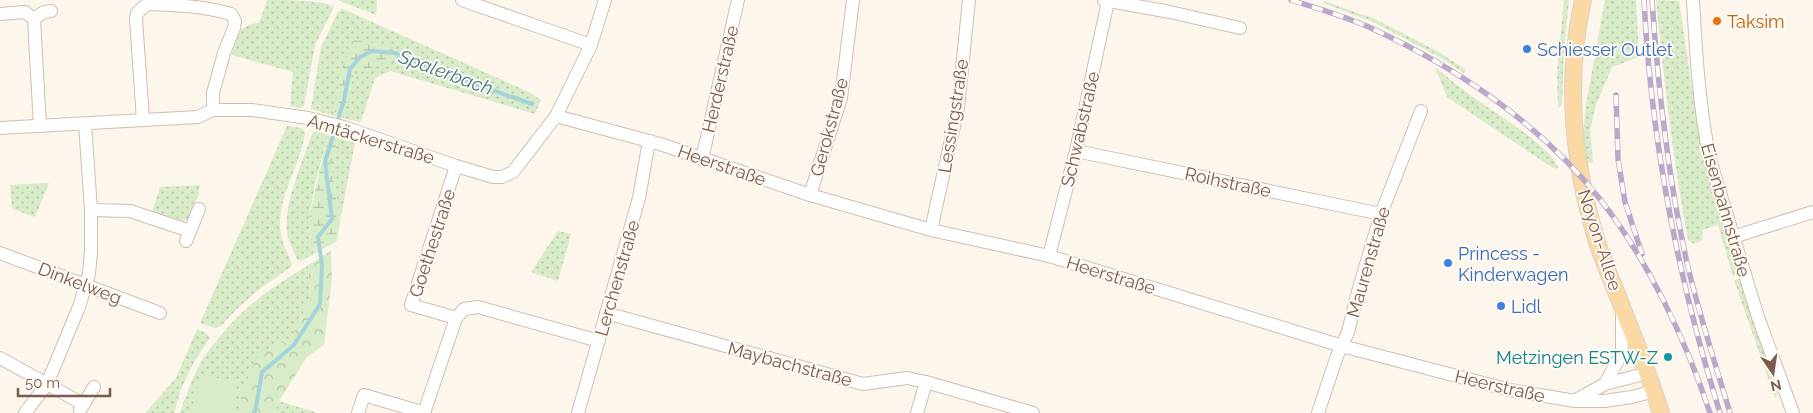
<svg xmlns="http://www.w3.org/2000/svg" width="1813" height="413" viewBox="0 0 1813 413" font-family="Raleway,sans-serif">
  <defs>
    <pattern id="grass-dots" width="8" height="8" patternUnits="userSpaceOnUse" patternTransform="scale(1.25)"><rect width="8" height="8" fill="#d8ecc9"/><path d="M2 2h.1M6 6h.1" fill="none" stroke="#b4c2a5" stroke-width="1.8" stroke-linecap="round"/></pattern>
    <pattern id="forest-crowns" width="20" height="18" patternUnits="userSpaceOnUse" patternTransform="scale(1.25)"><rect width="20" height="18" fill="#d8ecc9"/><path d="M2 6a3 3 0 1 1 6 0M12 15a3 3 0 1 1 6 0" fill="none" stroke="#b4c2a5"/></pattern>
    <pattern id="wetland-marsh" width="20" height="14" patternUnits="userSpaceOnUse" patternTransform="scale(1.25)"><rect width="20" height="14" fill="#d8ecc9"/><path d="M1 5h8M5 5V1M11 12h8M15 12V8" fill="none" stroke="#b4c2a5"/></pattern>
  </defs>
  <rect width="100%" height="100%" fill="#fdf6ec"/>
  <g fill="url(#grass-dots)">
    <path d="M267 0C283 0 324 0 334 7L315 45 304 106 301 108 290 106 293 72 232 55C238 37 237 25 259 23Z"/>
    <path d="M338 0H377L376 15 340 1Z"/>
    <path d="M1564 0H1569L1564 50 1562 101 1561 105 1558 108 1557 72Z"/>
    <path d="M1605 0H1636L1639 57 1612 67 1596 105 1590 130 1593 162 1586 163 1583 137 1586 105Z"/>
    <path d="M1656 0 1679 1 1703 161 1739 274 1733 276 1718 225 1702 230 1703 240 1694 244 1688 240C1673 160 1664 80 1656 0Z"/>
    <path d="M1324 1 1375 19 1439 52 1466 70 1464 73 1436 55 1373 22 1323 3Z"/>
    <path d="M343 9 531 93 541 100 535 114 390 71 375 78 361 122 343 118 354 75 394 58 342 69 334 116 311 109 321 47 338 12Z"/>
    <path d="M1435 67C1445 75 1455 84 1465 91 1485 107 1552 146 1558 167L1556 169 1553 168 1447 97Z"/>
    <path d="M287 126 301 128 305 132C301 167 273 201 282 239 284 247 289 256 292 264L291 267 261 288 238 308 221 326 215 328 200 323Z"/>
    <path d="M316 131 328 135 315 184 309 217 314 254 301 261 297 259C294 252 290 245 288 237 281 209 303 161 312 134Z"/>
    <path d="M338 138 355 143 340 221 331 163Z"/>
    <path d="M49 183 35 217 12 209 10 185Z"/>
    <path d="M200 185 199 193 189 219 180 222 152 213 160 187Z"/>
    <path d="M558 231 571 234 558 281 531 272Z"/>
    <path d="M308 265 310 299 291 339 259 354 241 391V413H180C185 397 191 381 199 366 211 343 242 311 263 295 277 284 293 275 308 265Z"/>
    <path d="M1739 279 1778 393 1775 398 1734 280Z"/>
    <path d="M197 329 206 333 210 338 194 362 181 389 174 413H145L176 378Z"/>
    <path d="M279 401 318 413H274Z"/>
  </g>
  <path fill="url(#forest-crowns)" d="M331 251 332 278 324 345 307 357 279 401 274 413H241V391L259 353 291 339 310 299 308 265Z"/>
  <g fill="url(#wetland-marsh)">
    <path d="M354 40 392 45 394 58 354 75 343 118 334 116 342 69Z"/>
    <path d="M328 135 338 138 331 163 340 221 337 241 314 254 309 217Z"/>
  </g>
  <path fill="#d8ecc9" d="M200 375 237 381 235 413H191Z"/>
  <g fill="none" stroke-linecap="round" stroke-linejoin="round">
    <path stroke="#a5d3da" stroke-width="4" d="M255 413 262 372 294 345 320 304 322 265 318 237 332 219 325 162 344 100 350 69 360 57 372 51 395 53 435 70 532 104"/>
    <defs>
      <g id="minor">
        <path d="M462 0 591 45"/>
        <path d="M1104 0 1170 12 1240 28"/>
        <path d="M1693 0C1696 53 1699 107 1710 160L1758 317 1793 413"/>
        <path d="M0 14 25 12 34 19"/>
        <path d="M556 116 660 144 810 195 931 230 1049 256 1342 346 1510 390 1575 401H1604L1632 397 1654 391"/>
        <path d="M143 120 136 19 137 13 147 4C176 5 203 6 231 14L235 21 234 28 224 53 213 93V110"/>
        <path d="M40 126 34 19 44 12 51 11"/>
        <path d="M0 128 198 117 213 110H252L308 118 344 127 456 166 493 177H502L513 172 556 116 591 45 605 0"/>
        <path d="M1076 151 1381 214"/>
        <path d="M702 159 738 0"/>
        <path d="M810 195 841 98 853 0"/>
        <path d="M91 210 130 211 190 231"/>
        <path d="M931 230 958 108 969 0"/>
        <path d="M1733 237 1813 212"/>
        <path d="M186 241 199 209"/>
        <path d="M0 253 160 313"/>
        <path d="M1049 256 1076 151 1108 1"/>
        <path d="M606 313 863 384 907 378 926 382 1033 413"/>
        <path d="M456 318 411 305 456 166"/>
        <path d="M0 358 83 404"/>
        <path d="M1605 384 1622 353V313"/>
        <path d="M1576 400 1605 384 1648 373"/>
        <path d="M80 410 94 387"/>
        <path d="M25 413 47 384 79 307 89 274 91 251V210L85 124"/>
        <path d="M358 413 364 395 425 413"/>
        <path d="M424 413 456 318 464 309 478 307 599 341"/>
        <path d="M578 413 639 198 649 141"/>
        <path d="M917 413 926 382"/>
        <path d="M1318 413 1337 356 1348 332 1359 288 1381 214 1421 111"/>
      </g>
      <path id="major" d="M1583 0C1566 76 1572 154 1593 228 1599 253 1610 276 1619 299 1634 337 1649 374 1661 413"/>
    </defs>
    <use href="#minor" stroke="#d1beb0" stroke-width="14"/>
    <use href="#major" stroke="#dad1cd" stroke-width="18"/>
    <use href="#minor" stroke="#fff" stroke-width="12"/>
    <use href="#major" stroke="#fbd9a5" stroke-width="16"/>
    <defs>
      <g id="rail">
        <path d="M1291 0C1319 9 1347 17 1373 29 1458 68 1541 125 1599 198 1647 258 1686 340 1710 413"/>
        <path d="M1644 0C1651 141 1678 279 1720 413"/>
        <path d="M1652 0C1658 88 1668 177 1687 263 1699 314 1715 363 1730 413"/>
        <path d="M1616 95 1618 159 1625 202 1642 254"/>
      </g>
    </defs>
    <use href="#rail" stroke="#b9a8c9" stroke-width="5.5"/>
    <use href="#rail" stroke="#fffaf3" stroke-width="4" stroke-dasharray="11" stroke-linecap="butt"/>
  </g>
  <circle fill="#e8710a" stroke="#fffaf3" stroke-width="2" cx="1717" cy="21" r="5"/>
  <g fill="#3f7fe0" stroke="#fffaf3" stroke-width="2">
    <circle cx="1527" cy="49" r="5"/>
    <circle cx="1448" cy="263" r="5"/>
    <circle cx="1501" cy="306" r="5"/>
  </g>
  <circle fill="#0f9aa8" stroke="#fffaf3" stroke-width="2" cx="1668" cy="357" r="5"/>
  <g text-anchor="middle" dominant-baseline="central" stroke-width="4" stroke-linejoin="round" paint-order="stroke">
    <g font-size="18" fill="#c56008" stroke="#fffaf3" text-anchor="start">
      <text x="1727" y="21">Taksim</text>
    </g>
    <g font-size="18" fill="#366cbe" stroke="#fffaf3" text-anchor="start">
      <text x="1537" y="49">Schiesser Outlet</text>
      <text x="1458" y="253">Princess -<tspan x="1458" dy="21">Kinderwagen</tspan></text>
      <text x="1511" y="306">Lidl</text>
    </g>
    <g font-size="18" fill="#7a5c4d" stroke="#fffaf3">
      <text transform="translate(720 79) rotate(-77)">Herderstraße</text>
      <text transform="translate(953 116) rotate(-81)">Lessingstraße</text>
      <text transform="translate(829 127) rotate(-75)">Gerokstraße</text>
      <text transform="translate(1080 129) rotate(-77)">Schwabstraße</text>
      <text transform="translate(371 139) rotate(17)">Amtäckerstraße</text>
      <text transform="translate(722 165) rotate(19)">Heerstraße</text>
      <text transform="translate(1228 182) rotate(12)">Roihstraße</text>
      <text transform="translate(1726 210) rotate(74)">Eisenbahnstraße</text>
      <text transform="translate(1600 240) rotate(72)">Noyon-Allee</text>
      <text transform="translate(432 243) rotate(-72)">Goethestraße</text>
      <text transform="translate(1368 262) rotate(-74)">Maurenstraße</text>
      <text transform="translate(1111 275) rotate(17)">Heerstraße</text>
      <text transform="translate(617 278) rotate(-74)">Lerchenstraße</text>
      <text transform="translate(80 283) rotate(21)">Dinkelweg</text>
      <text transform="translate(790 364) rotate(15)">Maybachstraße</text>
      <text transform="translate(1500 386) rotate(13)">Heerstraße</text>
    </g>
    <g font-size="18" fill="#0d838f" stroke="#fffaf3" text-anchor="end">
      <text x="1658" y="357">Metzingen ESTW-Z</text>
    </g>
    <g font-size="19" font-style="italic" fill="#437c86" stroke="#fffaf3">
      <text transform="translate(446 72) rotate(20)">Spalerbach</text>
    </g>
  </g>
  <g transform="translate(1773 373) rotate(167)" stroke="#fffaf3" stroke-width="4" paint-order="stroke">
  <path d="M0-4L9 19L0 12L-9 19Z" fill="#7a5c4d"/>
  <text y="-8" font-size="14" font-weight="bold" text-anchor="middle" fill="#7a5c4d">N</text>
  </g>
  <path d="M18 388v8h92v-8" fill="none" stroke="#7a5c4d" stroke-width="2.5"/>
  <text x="25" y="388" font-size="15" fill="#7a5c4d" stroke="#fffaf3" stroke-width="4" paint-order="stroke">50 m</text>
</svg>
